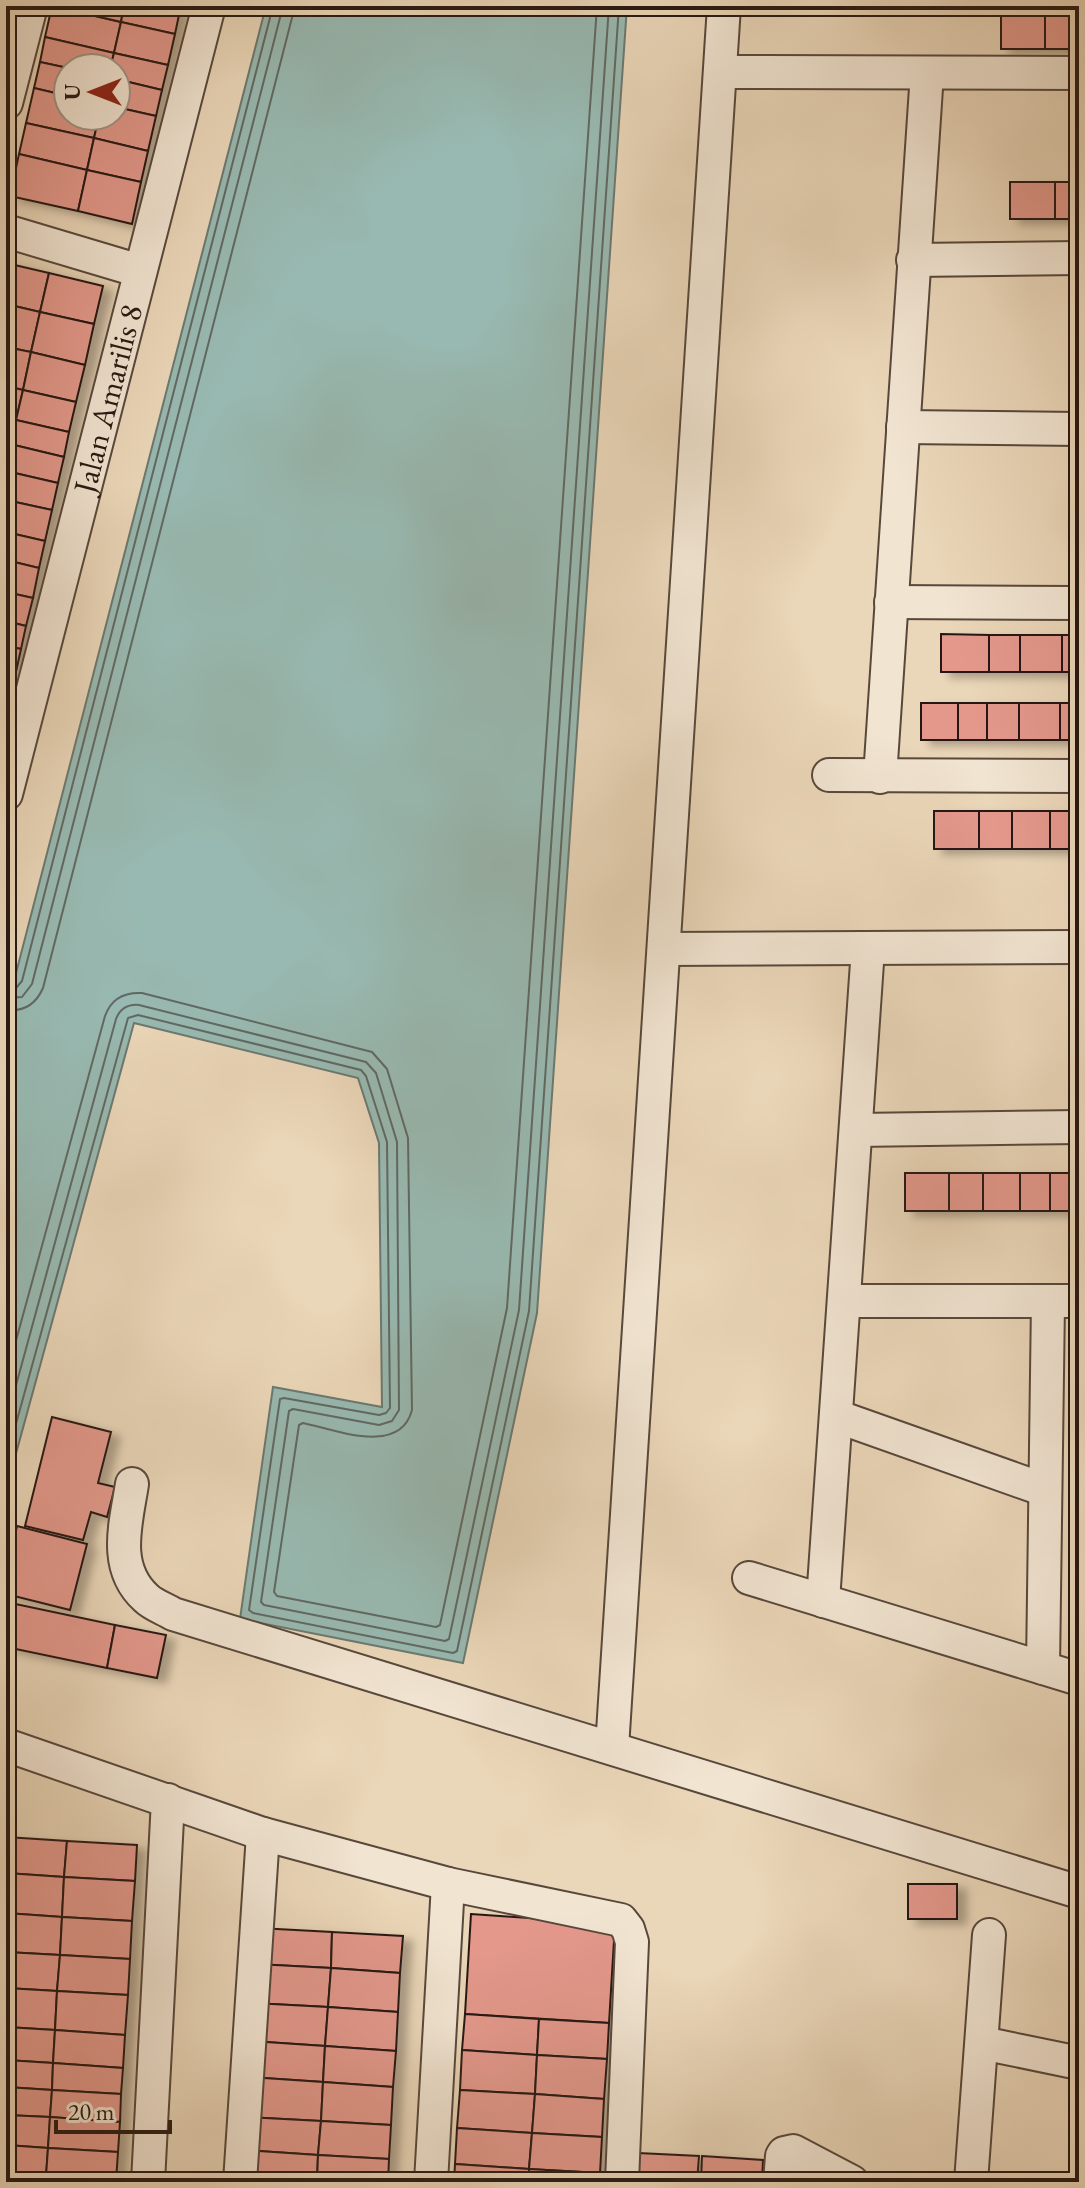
<svg xmlns="http://www.w3.org/2000/svg" width="1085" height="2188" viewBox="0 0 1085 2188" font-family="'EB Garamond',serif">
  <defs>
    <filter id="shadow"><feDropShadow dx="9" dy="5" stdDeviation="4" flood-color="#0004"/></filter>
  </defs>
  <rect width="100%" height="100%" fill="#ead6b8"/>
  <filter id="stains"><feTurbulence type="fractalNoise" baseFrequency=".0025" numOctaves="4"/><feColorMatrix values="0 0 0 0 .2 0 0 0 0 .09 0 0 0 0 .02 0 0 0 .5 -.17"/></filter>
  <radialGradient id="worn" r=".72"><stop offset=".6" stop-color="#630" stop-opacity="0"/><stop offset="1" stop-color="#630" stop-opacity=".3"/></radialGradient>
  <path fill="#98b9b1" stroke="#6b7971" stroke-width="2" d="M266 6H627L537 1313 463 1663 240 1619 273 1387 382 1407 379 1143 358 1078 134 1023 6 1490V980L14 981Z"/>
  <g fill="none" stroke-linecap="round" stroke-linejoin="round">
    <g stroke="#606962" stroke-width="2">
      <path d="M6 988H16L22 981 273 6"/>
      <path d="M6 998 22 997 32 984 283 6"/>
      <path d="M6 1010C24 1012 36 1004 43 988L295 6"/>
      <path d="M6 1377 105 1016C111 999 124 992 142 993L372 1052 387 1069 408 1138 412 1410C400 1456 336 1430 303 1423L299 1425 274 1592 277 1596 436 1627 440 1625 507 1308 597 6"/>
      <path d="M6 1422 116 1019C120 1009 128 1004 139 1005L366 1062 376 1073 397 1142 399 1410 392 1421 379 1425 293 1409 289 1411 261 1602 264 1605 445 1641 449 1639 519 1310 609 6"/>
      <path d="M6 1460 128 1018 138 1015 361 1070 366 1076 387 1142 390 1408 386 1413 379 1415 284 1398 280 1399 249 1610 253 1613 453 1653 457 1651 529 1311 619 6"/>
    </g>
  </g>
  <g fill="#e3988b" stroke="#281912" stroke-width="2" filter="url(#shadow)">
    <path d="M52 6 121 22 114 53 45 37Z"/>
    <path d="M53 6H124L121 22Z"/>
    <path d="M124 6H161L180 10 175 34 121 22Z"/>
    <rect x="1001" y="12" width="44" height="37"/>
    <rect x="1045" y="12" width="34" height="37"/>
    <path d="M121 22 175 34 168 65 114 53Z"/>
    <path d="M45 37 114 53 110 68H68L40 62Z"/>
    <path d="M114 53 168 65 162 90 116 79V68H110Z"/>
    <path d="M40 62 68 68V96L34 88Z"/>
    <path d="M116 79 162 90 156 116 116 107Z"/>
    <path d="M34 88 68 96V116H99L94 138 26 123Z"/>
    <path d="M116 107 156 116 148 151 94 138 99 116H116Z"/>
    <path d="M26 123 94 138 87 170 19 154Z"/>
    <path d="M94 138 148 151 141 182 87 170Z"/>
    <path d="M19 154 87 170 78 211 10 196Z"/>
    <path d="M87 170 141 182 132 224 78 211Z"/>
    <rect x="1010" y="182" width="45" height="37"/>
    <rect x="1055" y="182" width="24" height="37"/>
    <path d="M6 263 49 273 40 312 6 304Z"/>
    <path d="M49 273 103 286 94 324 40 312Z"/>
    <path d="M6 304 40 312 31 352 6 347Z"/>
    <path d="M40 312 94 324 85 365 31 352Z"/>
    <path d="M6 347 31 352 23 390 6 386Z"/>
    <path d="M31 352 85 365 76 402 23 390Z"/>
    <path d="M6 386 23 390 16 420 6 418Z"/>
    <path d="M23 390 76 402 69 432 16 420Z"/>
    <path d="M6 418 16 420 10 444 6 443Z"/>
    <path d="M16 420 69 432 64 457 10 444Z"/>
    <path d="M10 444 64 457 58 483 6 471Z"/>
    <path d="M6 471 58 483 52 510 6 500Z"/>
    <path d="M6 500 52 510 45 541 6 532Z"/>
    <path d="M6 532 45 541 39 568 6 560Z"/>
    <path d="M6 560 39 568 33 598 6 592Z"/>
    <path d="M6 592 33 598 26 626 6 621Z"/>
    <path d="M6 621 26 626 21 649 6 646Z"/>
    <path d="M941 634 989 635V672H941Z"/>
    <rect x="989" y="635" width="31" height="37"/>
    <rect x="1020" y="635" width="42" height="37"/>
    <rect x="1062" y="635" width="17" height="37"/>
    <path d="M6 646 21 649 14 681 6 679Z"/>
    <path d="M6 679 14 681 9 705 6 704Z"/>
    <rect x="921" y="703" width="37" height="37"/>
    <rect x="958" y="703" width="29" height="37"/>
    <rect x="987" y="703" width="32" height="37"/>
    <rect x="1019" y="703" width="41" height="37"/>
    <rect x="1060" y="703" width="19" height="37"/>
    <rect x="934" y="811" width="45" height="38"/>
    <rect x="979" y="811" width="33" height="38"/>
    <rect x="1012" y="811" width="38" height="38"/>
    <rect x="1050" y="811" width="29" height="38"/>
    <rect x="905" y="1173" width="44" height="38"/>
    <rect x="949" y="1173" width="34" height="38"/>
    <rect x="983" y="1173" width="37" height="38"/>
    <rect x="1020" y="1173" width="30" height="38"/>
    <rect x="1050" y="1173" width="29" height="38"/>
    <path d="M52 1417 111 1432 98 1483 115 1487 107 1517 91 1512 83 1540 25 1526Z"/>
    <path d="M17 1526 87 1544 70 1610 6 1594V1570Z"/>
    <path d="M6 1602 115 1625 107 1668 6 1647Z"/>
    <path d="M115 1625 166 1635 157 1678 107 1668Z"/>
    <path d="M6 1837 67 1841 64 1877 6 1873Z"/>
    <path d="M67 1841 137 1845 135 1881 64 1877Z"/>
    <path d="M6 1873 64 1877 62 1917 6 1913Z"/>
    <path d="M64 1877 135 1881 132 1921 62 1917Z"/>
    <rect x="908" y="1884" width="49" height="35"/>
    <path d="M6 1913 62 1917 60 1955 6 1952Z"/>
    <path d="M471 1914 615 1924 609 2023 465 2014Z"/>
    <path d="M62 1917 132 1921 130 1959 60 1955Z"/>
    <path d="M258 1928 332 1932 331 1968 256 1964Z"/>
    <path d="M332 1932 403 1936 400 1973 331 1968Z"/>
    <path d="M6 1952 60 1955 57 1991 6 1988Z"/>
    <path d="M60 1955 130 1959 128 1995 57 1991Z"/>
    <path d="M256 1964 331 1968 328 2007 253 2003Z"/>
    <path d="M331 1968 400 1973 398 2012 328 2007Z"/>
    <path d="M6 1988 57 1991 55 2030 6 2027Z"/>
    <path d="M57 1991 128 1995 125 2035 55 2030Z"/>
    <path d="M253 2003 328 2007 325 2046 251 2041Z"/>
    <path d="M328 2007 398 2012 396 2051 325 2046Z"/>
    <path d="M465 2014 539 2019 537 2055 462 2050Z"/>
    <path d="M539 2019 609 2023 607 2059 537 2055Z"/>
    <path d="M6 2027 55 2030 53 2063 6 2060Z"/>
    <path d="M55 2030 125 2035 123 2068 53 2063Z"/>
    <path d="M251 2041 325 2046 323 2082 249 2077Z"/>
    <path d="M325 2046 396 2051 393 2087 323 2082Z"/>
    <path d="M462 2050 537 2055 535 2094 460 2090Z"/>
    <path d="M537 2055 607 2059 604 2099 535 2094Z"/>
    <path d="M6 2060 53 2063 52 2090 6 2087Z"/>
    <path d="M53 2063 123 2068 121 2094 52 2090Z"/>
    <path d="M249 2077 323 2082 321 2121 246 2117Z"/>
    <path d="M323 2082 393 2087 391 2125 321 2121Z"/>
    <path d="M6 2087 52 2090 50 2117 6 2115Z"/>
    <path d="M52 2090 121 2094 120 2122 50 2117Z"/>
    <path d="M460 2090 535 2094 532 2133 457 2128Z"/>
    <path d="M535 2094 604 2099 602 2137 532 2133Z"/>
    <path d="M6 2115 50 2117 48 2148 6 2145Z"/>
    <path d="M50 2117 120 2122 118 2152 48 2148Z"/>
    <path d="M246 2117 321 2121 318 2155 244 2150Z"/>
    <path d="M321 2121 391 2125 389 2159 318 2155Z"/>
    <path d="M457 2128 532 2133 529 2169 455 2164Z"/>
    <path d="M532 2133 602 2137 600 2173 529 2169Z"/>
    <path d="M6 2145 48 2148 46 2176 6 2174Z"/>
    <path d="M48 2148 118 2152 116 2181 46 2176Z"/>
    <path d="M244 2150 318 2155 317 2181 242 2176Z"/>
    <path d="M638 2153 699 2156 697 2182 636 2181Z"/>
    <path d="M318 2155 389 2159 388 2182 317 2181Z"/>
    <path d="M702 2156 763 2160 762 2182H701Z"/>
    <path d="M455 2164 529 2169V2182H454Z"/>
    <path d="M529 2169 600 2173 599 2182H529Z"/>
    <path d="M6 2174 46 2176V2182H6Z"/>
    <path d="M46 2176 116 2181V2182H46Z"/>
    <path d="M242 2176 317 2181V2182H242Z"/>
  </g>
  <g fill="none" stroke-linecap="round" stroke-linejoin="round">
    <defs>
      <g id="street">
        <path d="M720 72 1079 73"/>
        <path d="M6 103 31 6"/>
        <path d="M6 231 140 271"/>
        <path d="M913 260 1079 258"/>
        <path d="M903 427 1079 429"/>
        <path d="M891 602 1079 603"/>
        <path d="M829 775 1079 776"/>
        <path d="M880 777 927 73"/>
        <path id="s1" d="M6 794 209 6"/>
        <path d="M664 949 1079 947"/>
        <path d="M856 1130 1079 1127"/>
        <path d="M844 1301H1079"/>
        <path d="M836 1416 1045 1490"/>
        <path d="M132 1484C126 1523 112 1567 146 1598 153 1605 165 1609 173 1614L1079 1892"/>
        <path d="M749 1578 1079 1679"/>
        <path d="M823 1601 868 948"/>
        <path d="M1043 1668 1048 1301"/>
        <path d="M6 1745 263 1834 448 1884 621 1920 628 1929 632 1942 622 2182"/>
        <path d="M612 1748 724 6"/>
        <path d="M982 2043 1079 2063"/>
        <path d="M148 2182 168 1800"/>
        <path d="M240 2182 263 1834"/>
        <path d="M431 2182 448 1884"/>
        <path d="M780 2182 782 2156 784 2153 793 2151 852 2182"/>
        <path d="M971 2182 989 1935"/>
      </g>
    </defs>
    <use href="#street" stroke="#58483c" stroke-width="36"/>
    <use href="#street" stroke="#f1e4d1" stroke-width="32"/>
  </g>
  <g text-anchor="middle" dominant-baseline="central" stroke-width="6" stroke-linejoin="round" paint-order="stroke">
    <g font-size="32" fill="#281912" stroke="#f1e4d1">
      <text stroke="none"><textPath href="#s1" startOffset="408">Jalan Amarilis 8</textPath></text>
    </g>
  </g>
  <rect width="1085" height="2188" fill="none" stroke="#ead6b8" stroke-width="32"/>
  <rect x="8" y="8" width="1069" height="2172" fill="none" stroke="#281912" stroke-width="4"/>
  <rect x="16" y="16" width="1053" height="2156" fill="none" stroke="#281912" stroke-width="2"/>
  <g transform="translate(92 92) rotate(270)"><circle r="38" fill="#f1e4d1" stroke="#a19385" stroke-width="2"/>
  <path d="M0-6L14 30L0 20L-14 30Z" fill="#8f2418"/>
  <text y="-12" font-size="22" font-weight="bold" text-anchor="middle" fill="#281912">U</text>
  </g>
  <path d="M56 2120v12h114v-12" fill="none" stroke="#281912" stroke-width="4"/>
  <text x="68" y="2120" font-size="24" fill="#281912" stroke="#f1e4d1" stroke-width="6" paint-order="stroke">20 m</text>
  <rect width="100%" height="100%" filter="url(#stains)"/>
  <rect width="100%" height="100%" fill="url(#worn)"/>
</svg>
